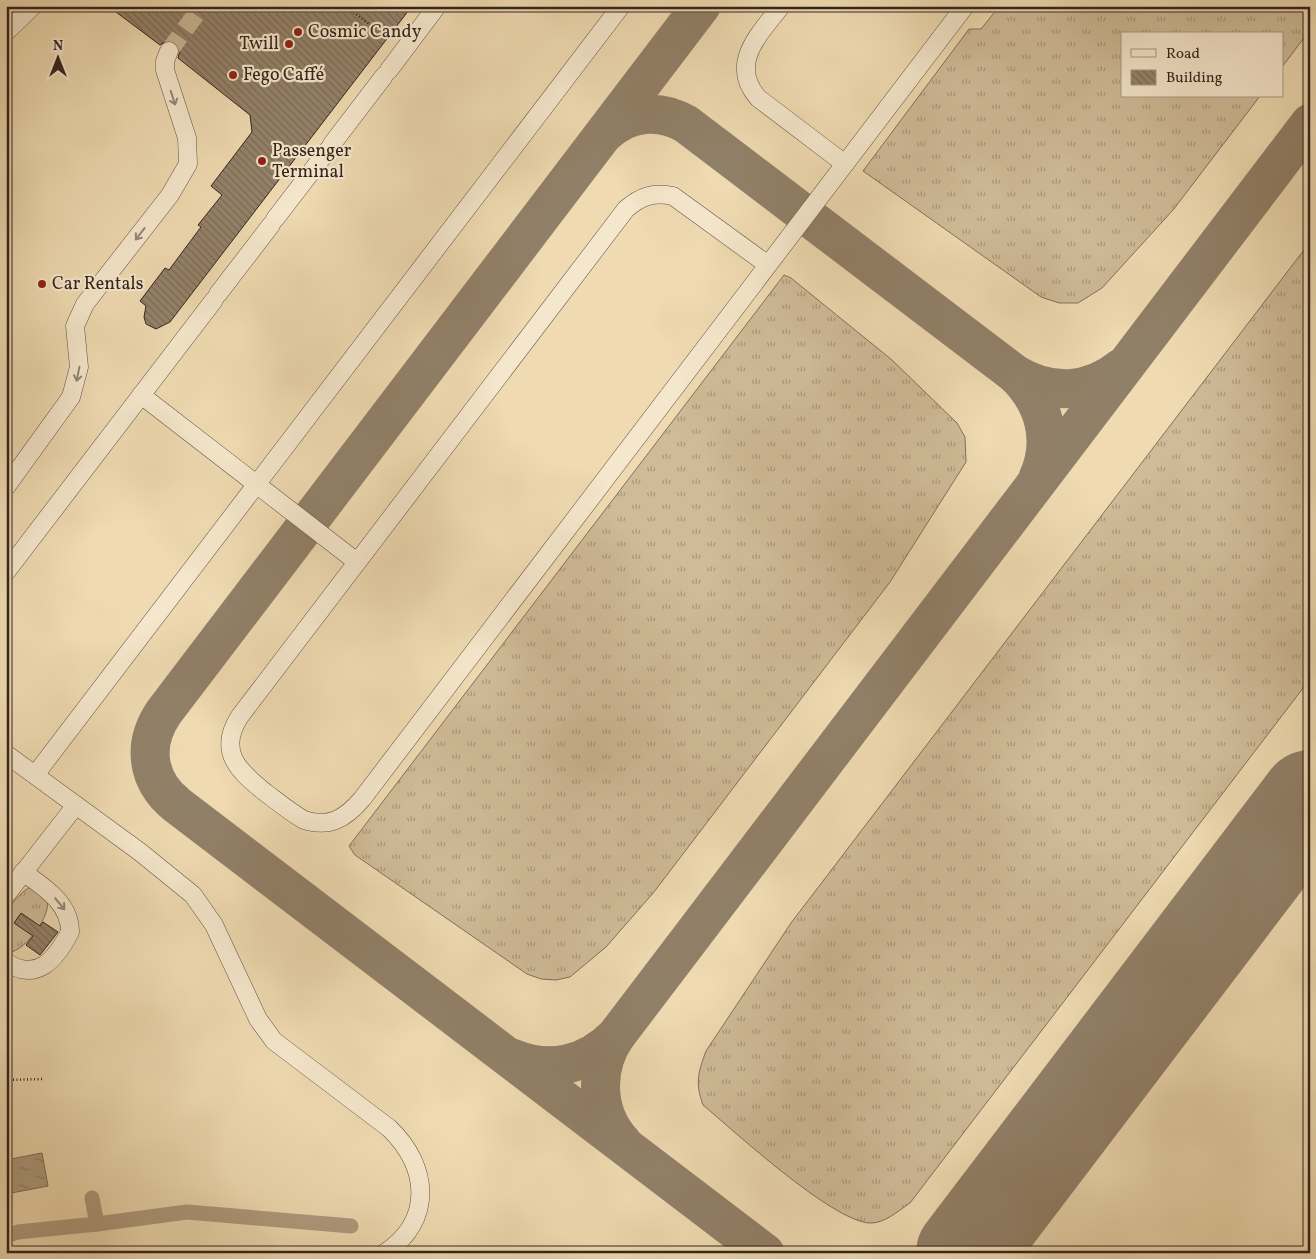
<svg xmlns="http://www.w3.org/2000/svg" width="1316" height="1259" viewBox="0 0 1316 1259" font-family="Vollkorn,serif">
  <defs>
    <pattern id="grass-tufts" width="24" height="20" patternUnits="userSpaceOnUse" patternTransform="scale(1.25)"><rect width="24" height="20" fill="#cfbb98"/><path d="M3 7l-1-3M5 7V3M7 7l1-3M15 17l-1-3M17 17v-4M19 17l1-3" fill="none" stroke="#a9987b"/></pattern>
    <pattern id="water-ripples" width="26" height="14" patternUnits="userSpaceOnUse" patternTransform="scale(1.25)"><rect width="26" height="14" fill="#af9c7f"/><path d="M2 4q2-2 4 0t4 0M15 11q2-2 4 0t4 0" fill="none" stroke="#8f7f67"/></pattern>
    <pattern id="building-back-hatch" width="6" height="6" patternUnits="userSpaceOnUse" patternTransform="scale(1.25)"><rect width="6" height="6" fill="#95836b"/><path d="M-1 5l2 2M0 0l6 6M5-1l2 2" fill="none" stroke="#7a6b57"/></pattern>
  </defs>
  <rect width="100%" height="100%" fill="#efdab1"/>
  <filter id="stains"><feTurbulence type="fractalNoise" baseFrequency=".004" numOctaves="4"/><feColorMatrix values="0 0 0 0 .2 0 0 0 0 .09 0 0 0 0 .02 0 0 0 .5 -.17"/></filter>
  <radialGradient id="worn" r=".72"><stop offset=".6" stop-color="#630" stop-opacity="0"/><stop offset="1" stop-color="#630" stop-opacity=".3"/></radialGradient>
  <g fill="url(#grass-tufts)" stroke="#81705c">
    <path d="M996 6H1310V30L1282 67V34H1122V96H1260L1173 210 1102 288 1078 303H1059L1041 297 863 171 969 29H981L997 9Z"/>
    <path d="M1310 242V679L910 1203C898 1211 884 1224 869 1223 831 1220 735 1132 703 1105 695 1083 698 1073 706 1051L791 923Z"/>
    <path d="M784 275 791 278 892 360 957 423 965 437 966 462 890 582 654 892 606 947 570 977 556 980 541 979 527 974 355 855 349 846Z"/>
    <path d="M31 886 47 897C47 900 48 905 47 909 44 924 23 953 6 953 6 920 1 907 31 886Z"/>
  </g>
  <path fill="url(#water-ripples)" stroke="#7d6c59" d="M42 1153 48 1186 6 1194V1160Z"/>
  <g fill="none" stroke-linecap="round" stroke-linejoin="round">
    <g stroke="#af9c7f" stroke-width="15">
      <path d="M92 1198 97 1224 187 1212 351 1226"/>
      <path d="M6 1236 18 1232 97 1224"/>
    </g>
    <g stroke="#918068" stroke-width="39">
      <path d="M701 6 164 712C142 744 146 780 177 805L765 1253"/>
      <path d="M605 133C628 112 658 108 686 124L1015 374C1050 395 1089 394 1121 368"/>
      <path d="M1015 374C1044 402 1055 440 1038 478"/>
      <path d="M512 1058C550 1074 587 1065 616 1036"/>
      <path d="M622 1142C595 1113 594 1068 616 1036L1310 123"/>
    </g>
    <path stroke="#918068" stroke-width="98" d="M965 1253 1310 799"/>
  </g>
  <g fill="url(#building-back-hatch)" stroke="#33251f">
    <path d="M108 6H412L170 322 156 329 146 324 144 317 146 306 140 301 165 268 169 270 201 227 198 225 222 195 211 186 252 132 250 115 178 58 180 50 177 44 168 40 160 45Z"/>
    <path d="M21 913 40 926 43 922 58 932 40 955 26 945 33 936 14 923Z"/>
  </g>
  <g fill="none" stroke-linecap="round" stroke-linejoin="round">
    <path stroke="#c9b694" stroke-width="18" stroke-dasharray="18 9" stroke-linecap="butt" d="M169 51 202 6"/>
    <defs>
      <g id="minor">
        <path d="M781 6C760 34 728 63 758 98L845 164"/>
        <path d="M6 32 33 6"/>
        <path d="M389 70 437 6"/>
        <path d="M332 144 384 76"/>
        <path d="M275 219 328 150"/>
        <path d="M768 265 673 196C654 192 641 196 626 209L240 716C217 751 238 771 266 793 278 802 290 812 304 820 329 828 345 819 362 799L965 6"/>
        <path d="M218 294 271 225"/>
        <path d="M141 395 357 562"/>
        <path d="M6 487 71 397 79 367 75 326 85 304 170 195 188 164 187 138 165 70V61L169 51"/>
        <path d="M6 572 214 300"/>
        <path d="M6 754 140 852 193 895 214 925 258 1019 274 1041 389 1128C429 1166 434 1220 385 1253"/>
        <path d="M35 775 621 6"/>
        <path d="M6 895 76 805"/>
        <path d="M6 962C37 983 56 959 70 932 70 903 45 888 23 872"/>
      </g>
    </defs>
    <use href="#minor" stroke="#625244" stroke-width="19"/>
    <g stroke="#33251f" stroke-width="2.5" stroke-dasharray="1 2.5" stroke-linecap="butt">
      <path d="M345 6 376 29"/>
      <path d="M6 1080 44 1079"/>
    </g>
    <use href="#minor" stroke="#f5e7cc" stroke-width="18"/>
  </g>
  <defs><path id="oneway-shaft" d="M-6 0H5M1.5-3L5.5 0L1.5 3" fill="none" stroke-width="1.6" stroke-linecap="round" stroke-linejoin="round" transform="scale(1.25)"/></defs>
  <g stroke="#948676">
    <use href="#oneway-shaft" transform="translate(173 98) rotate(72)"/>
    <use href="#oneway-shaft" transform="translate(140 234) rotate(128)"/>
    <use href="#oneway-shaft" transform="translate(78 374) rotate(101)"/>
    <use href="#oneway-shaft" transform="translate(60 904) rotate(50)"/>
  </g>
  <g fill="#8f2418" stroke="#f5e7cc" stroke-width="2">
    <circle cx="298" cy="32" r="5"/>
    <circle cx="289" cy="44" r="5"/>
    <circle cx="233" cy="75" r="5"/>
    <circle cx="262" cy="161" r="5"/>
    <circle cx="42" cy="284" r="5"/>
  </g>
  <g text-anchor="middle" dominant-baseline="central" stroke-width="4.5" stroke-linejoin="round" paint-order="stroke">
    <g font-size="18" fill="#33251f" stroke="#f5e7cc" text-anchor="start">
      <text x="308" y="32">Cosmic Candy</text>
      <text x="279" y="44" text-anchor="end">Twill</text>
      <text x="243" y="75">Fego Caffé</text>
      <text x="272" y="151">Passenger<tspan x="272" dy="21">Terminal</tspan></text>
      <text x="52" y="284">Car Rentals</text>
    </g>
  </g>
  <rect width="1316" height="1259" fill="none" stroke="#efdab1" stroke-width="25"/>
  <rect x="8" y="8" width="1301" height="1244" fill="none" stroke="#33251f" stroke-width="2.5"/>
  <rect x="12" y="12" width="1291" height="1234" fill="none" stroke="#33251f"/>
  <rect x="1121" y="32" width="162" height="65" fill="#f5e7cc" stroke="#a79987"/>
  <rect x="1131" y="49" width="25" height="8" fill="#f5e7cc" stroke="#a79987"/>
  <text x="1166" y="58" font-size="15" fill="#33251f">Road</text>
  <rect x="1131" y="70" width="25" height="15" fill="url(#building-back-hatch)" stroke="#a79987"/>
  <text x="1166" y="82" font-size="15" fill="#33251f">Building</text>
  <g transform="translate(58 58)" stroke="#f5e7cc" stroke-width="4" paint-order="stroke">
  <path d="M0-4L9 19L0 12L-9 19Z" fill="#33251f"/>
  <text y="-8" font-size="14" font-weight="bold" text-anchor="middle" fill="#33251f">N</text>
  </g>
  <rect width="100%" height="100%" filter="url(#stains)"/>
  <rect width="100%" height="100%" fill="url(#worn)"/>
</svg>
